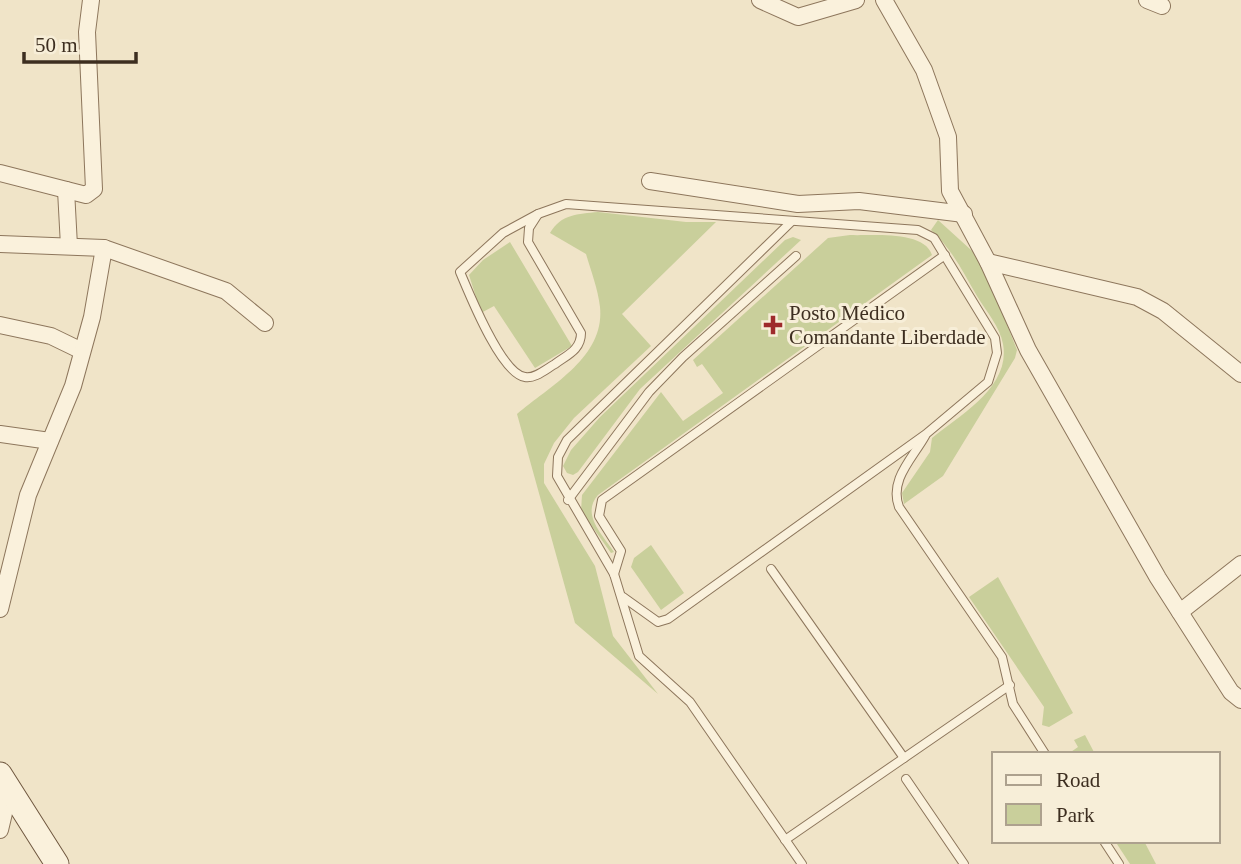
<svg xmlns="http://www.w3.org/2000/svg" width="1241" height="864" viewBox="0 0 1241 864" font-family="'Times New Roman',serif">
  <rect width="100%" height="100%" fill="#f0e4c8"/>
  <g fill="#c9cf9b">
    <path d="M598 212 686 222H716L622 314 651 346 574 418 554 443 544 464V483L595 566 613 636 658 694 575 623 517 414C551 385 605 357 600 307 598 289 591 271 586 254L550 233C561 214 578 214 598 212Z"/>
    <path d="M938 220 981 259 1017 350 1015 358 943 476 904 504 902 493 930 452 932 438C960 415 1011 387 1003 344 1000 327 986 311 977 296 963 272 952 249 931 230Z"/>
    <path d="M850 235C872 236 924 230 932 255L598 495C581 514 602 534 614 552L611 553 581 511 582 495 661 392 683 421 723 393 702 364 697 367 693 360 828 238Z"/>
    <path d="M793 237 801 240 640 389 578 472 573 475 567 473 563 466 571 450 600 417 785 240Z"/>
    <path d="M510 242 572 346 535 368 494 306 481 313 469 275 483 260Z"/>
    <path d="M651 545 684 593 661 610 631 567 634 558Z"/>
    <path d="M998 577 1073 713 1049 727 1042 725 1044 707 969 597Z"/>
    <path d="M1085 735 1095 754H1068L1078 747 1074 740Z"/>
    <path d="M1115 841H1144L1156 864H1130Z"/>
  </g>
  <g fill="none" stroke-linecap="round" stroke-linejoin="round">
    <defs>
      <g id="lane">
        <path d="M538 214 566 204 918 230 934 238 995 338 997 353 988 382 926 434 668 619 658 622 623 597"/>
        <path d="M538 214 529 228 528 242 581 333C581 350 567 355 555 364 546 369 535 379 525 377 501 374 469 293 460 272L503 233Z"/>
        <path d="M791 222 567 440 558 457 557 476 614 574 639 656 690 702 802 864"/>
        <path d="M925 436C912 459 889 480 899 507L1002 657 1013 704 1045 754"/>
        <path d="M568 500 649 392 683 357 796 256"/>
        <path d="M771 569 904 758 1010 685"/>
        <path d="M614 574 621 551 599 516 602 500 945 255"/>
        <path d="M906 779 964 864"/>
        <path d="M785 840 904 758"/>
        <path d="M1104 841 1119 864"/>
      </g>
      <g id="street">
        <path d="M760 0 798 17 856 0"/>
        <path d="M884 0 924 70 948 137 950 191 988 262 1028 350 1158 578 1231 692 1241 700"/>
        <path d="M1147 0 1162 6"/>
        <path d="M0 173 86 195 94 189 87 32 91 0"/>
        <path d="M650 181 798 204 859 201 964 214"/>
        <path d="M66 190 69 246"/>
        <path d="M0 244 104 248 226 291 265 323"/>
        <path d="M988 262 1137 297 1163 311 1241 374"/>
        <path d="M0 325 51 336 82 351"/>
        <path d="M0 434 50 441"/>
        <path d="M0 609 28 495 73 386 92 317 104 248"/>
        <path d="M1180 612 1241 564"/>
        <path d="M0 830 9 792"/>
      </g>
      <path id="secondary" d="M0 774 57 864"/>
    </defs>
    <use href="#lane" stroke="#8d765c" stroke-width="10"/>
    <use href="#street" stroke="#8d765c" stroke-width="18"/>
    <use href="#secondary" stroke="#6f573f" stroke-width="25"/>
    <use href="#lane" stroke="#faf1dc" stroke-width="8"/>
    <use href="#street" stroke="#faf1dc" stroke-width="16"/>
    <use href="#secondary" stroke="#faf1dc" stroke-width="23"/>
  </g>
  <path fill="#9e2a2b" stroke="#f7eed8" stroke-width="2.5" d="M769.5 314.5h7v7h7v7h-7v7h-7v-7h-7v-7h7z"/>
  <g text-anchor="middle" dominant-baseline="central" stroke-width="6" stroke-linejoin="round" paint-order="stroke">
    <g font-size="21" fill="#3d2e20" stroke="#f7eed8" text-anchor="start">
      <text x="789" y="313">Posto Médico<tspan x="789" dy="24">Comandante Liberdade</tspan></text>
    </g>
  </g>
  <rect x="992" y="752" width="228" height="91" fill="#f7eed8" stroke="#ada18e" stroke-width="2"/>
  <rect x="1006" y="775" width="35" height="10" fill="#faf1dc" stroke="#ada18e" stroke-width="2"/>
  <text x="1056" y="787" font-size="21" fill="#3d2e20">Road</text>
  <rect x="1006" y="804" width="35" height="21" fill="#c9cf9b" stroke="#ada18e" stroke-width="2"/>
  <text x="1056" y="822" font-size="21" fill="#3d2e20">Park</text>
  <path d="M24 52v10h112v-10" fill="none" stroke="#3d2e20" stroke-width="3.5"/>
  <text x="35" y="52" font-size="21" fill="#3d2e20" stroke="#f7eed8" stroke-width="5" paint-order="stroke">50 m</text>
</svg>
